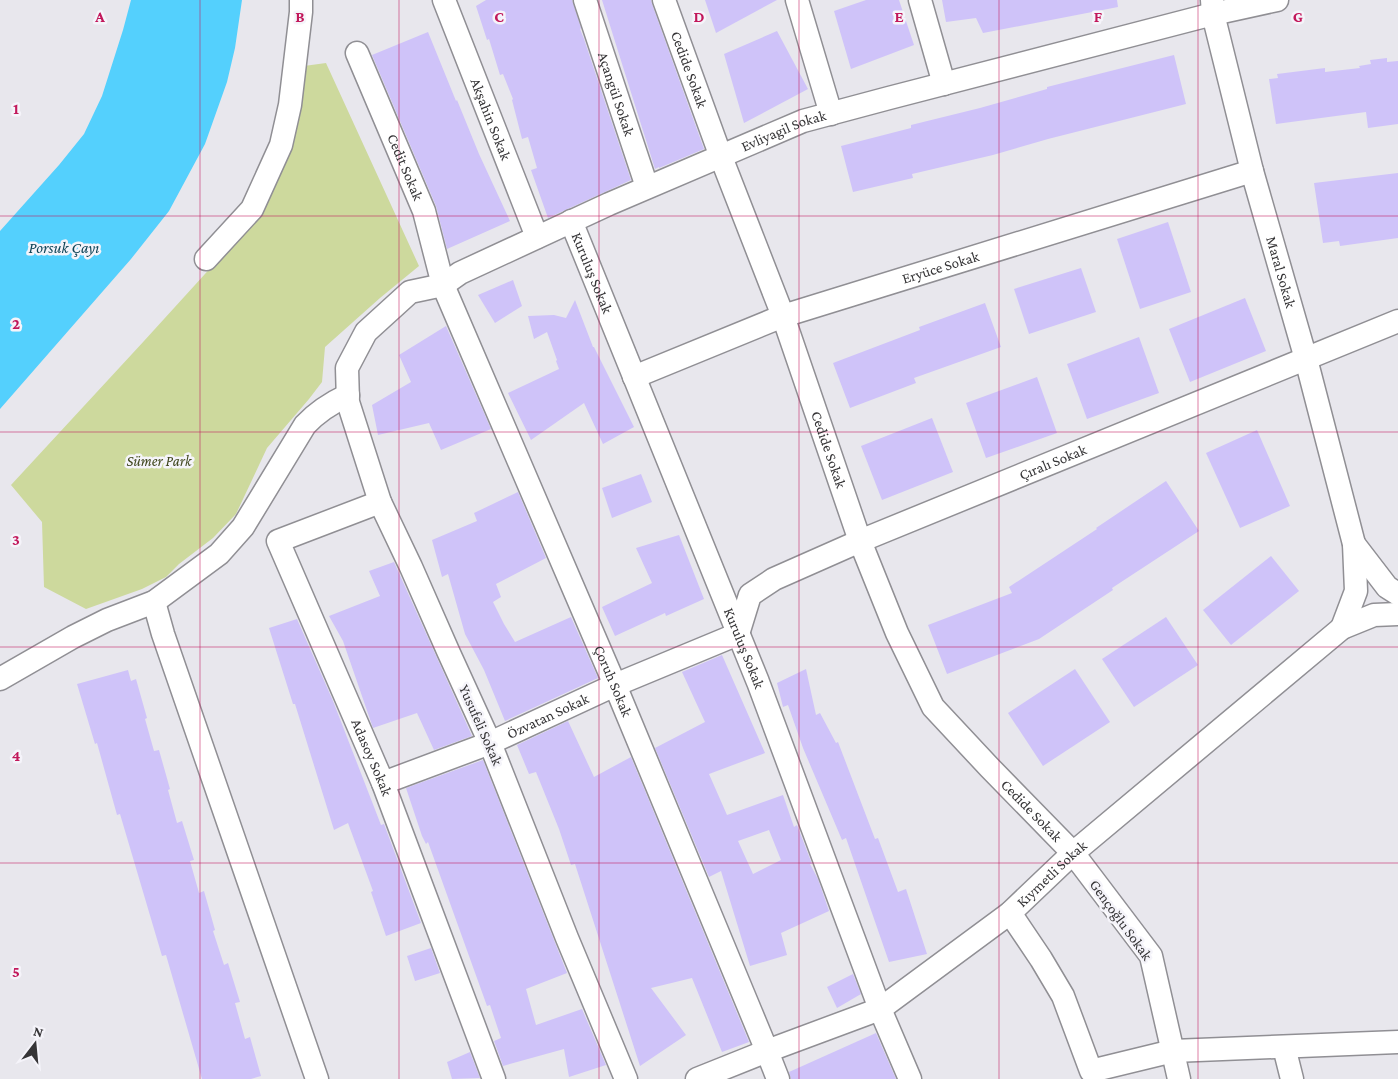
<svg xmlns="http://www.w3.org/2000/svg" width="1398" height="1079" viewBox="0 0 1398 1079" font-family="'Crimson Pro',serif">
  <rect width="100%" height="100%" fill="#e8e7ed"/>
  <path fill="#cdd99d" d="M326 63 419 266 380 298 325 347 322 382 309 399 267 448 236 514 213 538 179 564 166 577 142 589 86 609 44 587 42 522 11 485 144 341 245 230 268 202 304 66Z"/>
  <path fill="#54d0fd" d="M131 0H242L235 48 227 82 205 144 169 211 131 259 0 409V231L59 165 84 134 102 96 123 30Z"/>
  <g fill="#cfc3f9" fill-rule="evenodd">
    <path d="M486 0H572L581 28 580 29 584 39 631 180 548 218 531 170 537 168 528 137 522 139 512 100 513 99 503 74 500 75 489 39 487 40 476 6Z"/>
    <path d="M602 0H651L652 4 704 149 659 168V167L655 169Z"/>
    <path d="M705 0H777L716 33Z"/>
    <path d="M866 0H899L914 45 851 69 834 11Z"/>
    <path d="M942 0H1117L1118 7 983 33 976 18 946 22Z"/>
    <path d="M777 31 808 89 744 123 724 54Z"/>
    <path d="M428 32 456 101 457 100 479 154 510 221 447 249 436 206 372 55Z"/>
    <path d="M1174 55 1186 104 1048 139 993 155 912 174 913 178 853 192 841 146 911 128V125L980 108 1047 89V87Z"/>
    <path d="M1387 58V62L1398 61V124L1368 128 1366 112 1276 124 1269 79 1278 78 1277 74 1325 68V72L1360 68 1359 66 1371 64 1370 60Z"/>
    <path d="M1398 173V238L1340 246 1339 241 1323 243 1314 183Z"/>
    <path d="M1168 222 1191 292 1140 309 1117 239Z"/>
    <path d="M1081 268 1096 312 1029 334 1014 289Z"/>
    <path d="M513 280 522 306 495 323 478 295Z"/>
    <path d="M1245 298 1266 351 1190 382 1169 329Z"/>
    <path d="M575 300 593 347H594L634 427 603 444 584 403 531 440 508 393 559 369 556 361 557 360 547 332 534 339 528 316 554 315 566 318Z"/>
    <path d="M985 303 1001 347 914 378 916 383 850 408 833 363 920 330 919 327Z"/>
    <path d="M446 326 491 429 441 450 429 423 378 435 372 405 411 382 399 355Z"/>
    <path d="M1139 337 1159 393 1087 419 1067 364Z"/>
    <path d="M1037 377 1057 433 986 458 966 403Z"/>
    <path d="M932 418 953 472 882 500 861 446Z"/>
    <path d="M1257 430 1290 506 1240 528 1206 453Z"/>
    <path d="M641 474 652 502 612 518 602 488Z"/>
    <path d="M1166 481 1199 531 1112 588 1113 590 1039 639 947 674 928 625 1012 593 1009 587 1097 529 1096 528Z"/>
    <path d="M518 492 546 558 496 584 501 597 493 602 504 624 515 642 571 617 598 678 505 721 484 670 465 634 448 574 442 577 432 540 477 521 474 513Z"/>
    <path d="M679 535 704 599 666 616 665 613 615 636 602 607 652 583 636 548Z"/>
    <path d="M1271 556 1299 591 1231 645 1203 610Z"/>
    <path d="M394 562 472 736 434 750 417 713 373 728 343 641 329 616 380 596 369 571Z"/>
    <path d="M1166 617 1198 665 1134 707 1102 659Z"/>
    <path d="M297 619 333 701 381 825 384 824 421 923 386 936 371 892 373 891 348 823 334 830 295 704H293L269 628Z"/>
    <path d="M722 655 765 753 709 774 727 815 783 795 794 827 797 825 812 864H810L818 879 829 911 781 933 787 955 750 966 721 871 709 877 655 748 705 722 682 672ZM769 830 781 860 753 874 738 841Z"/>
    <path d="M806 669 816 715 820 713 836 743 838 742 875 839 878 838 898 892 906 889 927 954 889 962 846 838 842 840 803 748 788 705 783 707 777 683Z"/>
    <path d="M1075 669 1110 722 1043 766 1008 713Z"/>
    <path d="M128 670 131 681 136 679 147 718 145 719 154 751 159 750 170 789 168 790 177 823 182 821 194 860 190 861 199 893 204 891 215 930 213 931 224 965 228 963 240 1002 235 1003 245 1039 250 1037 261 1076 251 1079H202L166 955 162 956 120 814 117 815 97 743 95 744 77 684Z"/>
    <path d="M568 721 594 777 631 757 749 1042 722 1052 692 978 651 988 686 1035 640 1066 575 864 571 865 559 829 536 772 529 774 517 745Z"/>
    <path d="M483 760 567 973 526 989 536 1025 582 1009 606 1065 569 1077 564 1049 503 1066 494 1041 501 1038 490 1005 487 1006 428 842 426 844 422 836 406 788Z"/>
    <path d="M431 948 440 973 415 981 407 956Z"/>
    <path d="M853 974 861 994 837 1008 827 987Z"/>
    <path d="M876 1033 896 1079H791L789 1072Z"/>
    <path d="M470 1052 480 1078 452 1079 447 1062Z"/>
  </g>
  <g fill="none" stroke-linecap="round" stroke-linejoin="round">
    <defs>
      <g id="minor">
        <path id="s1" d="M444 0 537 237"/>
        <path id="s2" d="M585 0 647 187"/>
        <path id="s3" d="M664 0 721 157 783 316 860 541 897 633 933 707 990 768 1073 853 1151 956 1179 1079"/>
        <path d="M797 0 831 114"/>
        <path d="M920 0 944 84"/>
        <path id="s4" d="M1212 0 1213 14 1252 171 1306 359 1354 544 1356 591 1342 628"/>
        <path id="s5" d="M357 53 424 211 443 285 615 685 767 1051 778 1079"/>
        <path id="s6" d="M571 221 758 682 880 1009 910 1079"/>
        <path d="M206 259 252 209 281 145 290 105 301 12V0"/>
        <path id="s7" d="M634 377 783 316 1252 171"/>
        <path id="s8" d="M380 502 278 541 383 783 494 1079"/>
        <path d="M1354 544 1387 587 1398 594"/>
        <path d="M154 602 163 634 317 1079"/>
        <path id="s9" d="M738 634 750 595 774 579 860 541 1398 321"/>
        <path d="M0 679 73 637 107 620 154 602 219 554 243 527 305 425C318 411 331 403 348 395"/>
        <path id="s10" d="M383 783 490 743 615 685 738 634"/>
        <path d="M1010 913 1041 959 1063 996 1091 1071 1173 1051 1398 1042"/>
        <path d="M1284 1047 1292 1079"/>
        <path id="s11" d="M626 1079 567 938 490 743 448 651 411 567 380 502 348 402 347 368 366 332 410 292 443 285 460 273 609 204 803 121 889 98 1213 14 1277 0"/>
        <path id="s12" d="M697 1079 767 1051 880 1009 1010 913 1073 853 1342 628 1374 615 1398 614"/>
      </g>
    </defs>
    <use href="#minor" stroke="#908f94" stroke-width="25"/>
    <use href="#minor" stroke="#fff" stroke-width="22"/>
  </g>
  <path fill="none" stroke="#c2185b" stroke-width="1" stroke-opacity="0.55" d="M200 0V1079M399 0V1079M599 0V1079M799 0V1079M999 0V1079M1198 0V1079M0 216H1398M0 432H1398M0 647H1398M0 863H1398"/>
  <g text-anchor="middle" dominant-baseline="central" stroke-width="5" stroke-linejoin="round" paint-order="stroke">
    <g font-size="15" fill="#363537" stroke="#f5f4fa">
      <text stroke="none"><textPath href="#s3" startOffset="74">Cedide Sokak</textPath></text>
      <text stroke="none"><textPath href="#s2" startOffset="99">Açangül Sokak</textPath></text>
      <text stroke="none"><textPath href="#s1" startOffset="128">Akşahin Sokak</textPath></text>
      <text stroke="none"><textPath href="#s11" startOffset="1275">Evliyagil Sokak</textPath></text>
      <text stroke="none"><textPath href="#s5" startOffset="124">Cedit Sokak</textPath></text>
      <text stroke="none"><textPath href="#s7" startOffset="326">Eryüce Sokak</textPath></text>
      <text stroke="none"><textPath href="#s4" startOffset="281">Maral Sokak</textPath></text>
      <text stroke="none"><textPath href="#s6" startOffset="56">Kuruluş Sokak</textPath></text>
      <text stroke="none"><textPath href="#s3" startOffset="479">Cedide Sokak</textPath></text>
      <text stroke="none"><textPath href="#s9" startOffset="372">Çıralı Sokak</textPath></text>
      <text stroke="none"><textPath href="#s6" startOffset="461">Kuruluş Sokak</textPath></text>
      <text stroke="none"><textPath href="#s5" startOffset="679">Çoruh Sokak</textPath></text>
      <text stroke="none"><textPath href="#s10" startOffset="178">Özvatan Sokak</textPath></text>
      <text transform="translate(481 725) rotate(66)">Yusufeli Sokak</text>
      <text stroke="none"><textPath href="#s8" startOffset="345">Adasoy Sokak</textPath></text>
      <text stroke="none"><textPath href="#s3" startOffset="900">Cedide Sokak</textPath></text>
      <text stroke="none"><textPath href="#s12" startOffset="415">Kıymetli Sokak</textPath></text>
      <text transform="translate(1121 920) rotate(54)">Gençoğlu Sokak</text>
    </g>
    <g font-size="15" font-style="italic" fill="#40471e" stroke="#f5f4fa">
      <text x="159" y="461">Sümer Park</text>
    </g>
    <g font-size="16" font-style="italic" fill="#0e4457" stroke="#f5f4fa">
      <text x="64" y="247">Porsuk Çayı</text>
    </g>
  </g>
  <g font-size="16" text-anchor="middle" font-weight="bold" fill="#c2185b" stroke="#f5f4fa" stroke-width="5" stroke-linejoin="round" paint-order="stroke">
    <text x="100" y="22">A</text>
    <text x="300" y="22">B</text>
    <text x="499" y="22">C</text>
    <text x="699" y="22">D</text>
    <text x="899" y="22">E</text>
    <text x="1098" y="22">F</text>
    <text x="1298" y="22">G</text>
    <text x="16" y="114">1</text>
    <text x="16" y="329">2</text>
    <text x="16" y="545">3</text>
    <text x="16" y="761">4</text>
    <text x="16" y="977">5</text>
  </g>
  <g transform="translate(35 1044) rotate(16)" stroke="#f5f4fa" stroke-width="4" paint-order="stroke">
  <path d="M0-4L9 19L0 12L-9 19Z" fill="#363537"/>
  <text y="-8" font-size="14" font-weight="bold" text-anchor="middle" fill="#363537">N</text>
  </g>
</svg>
